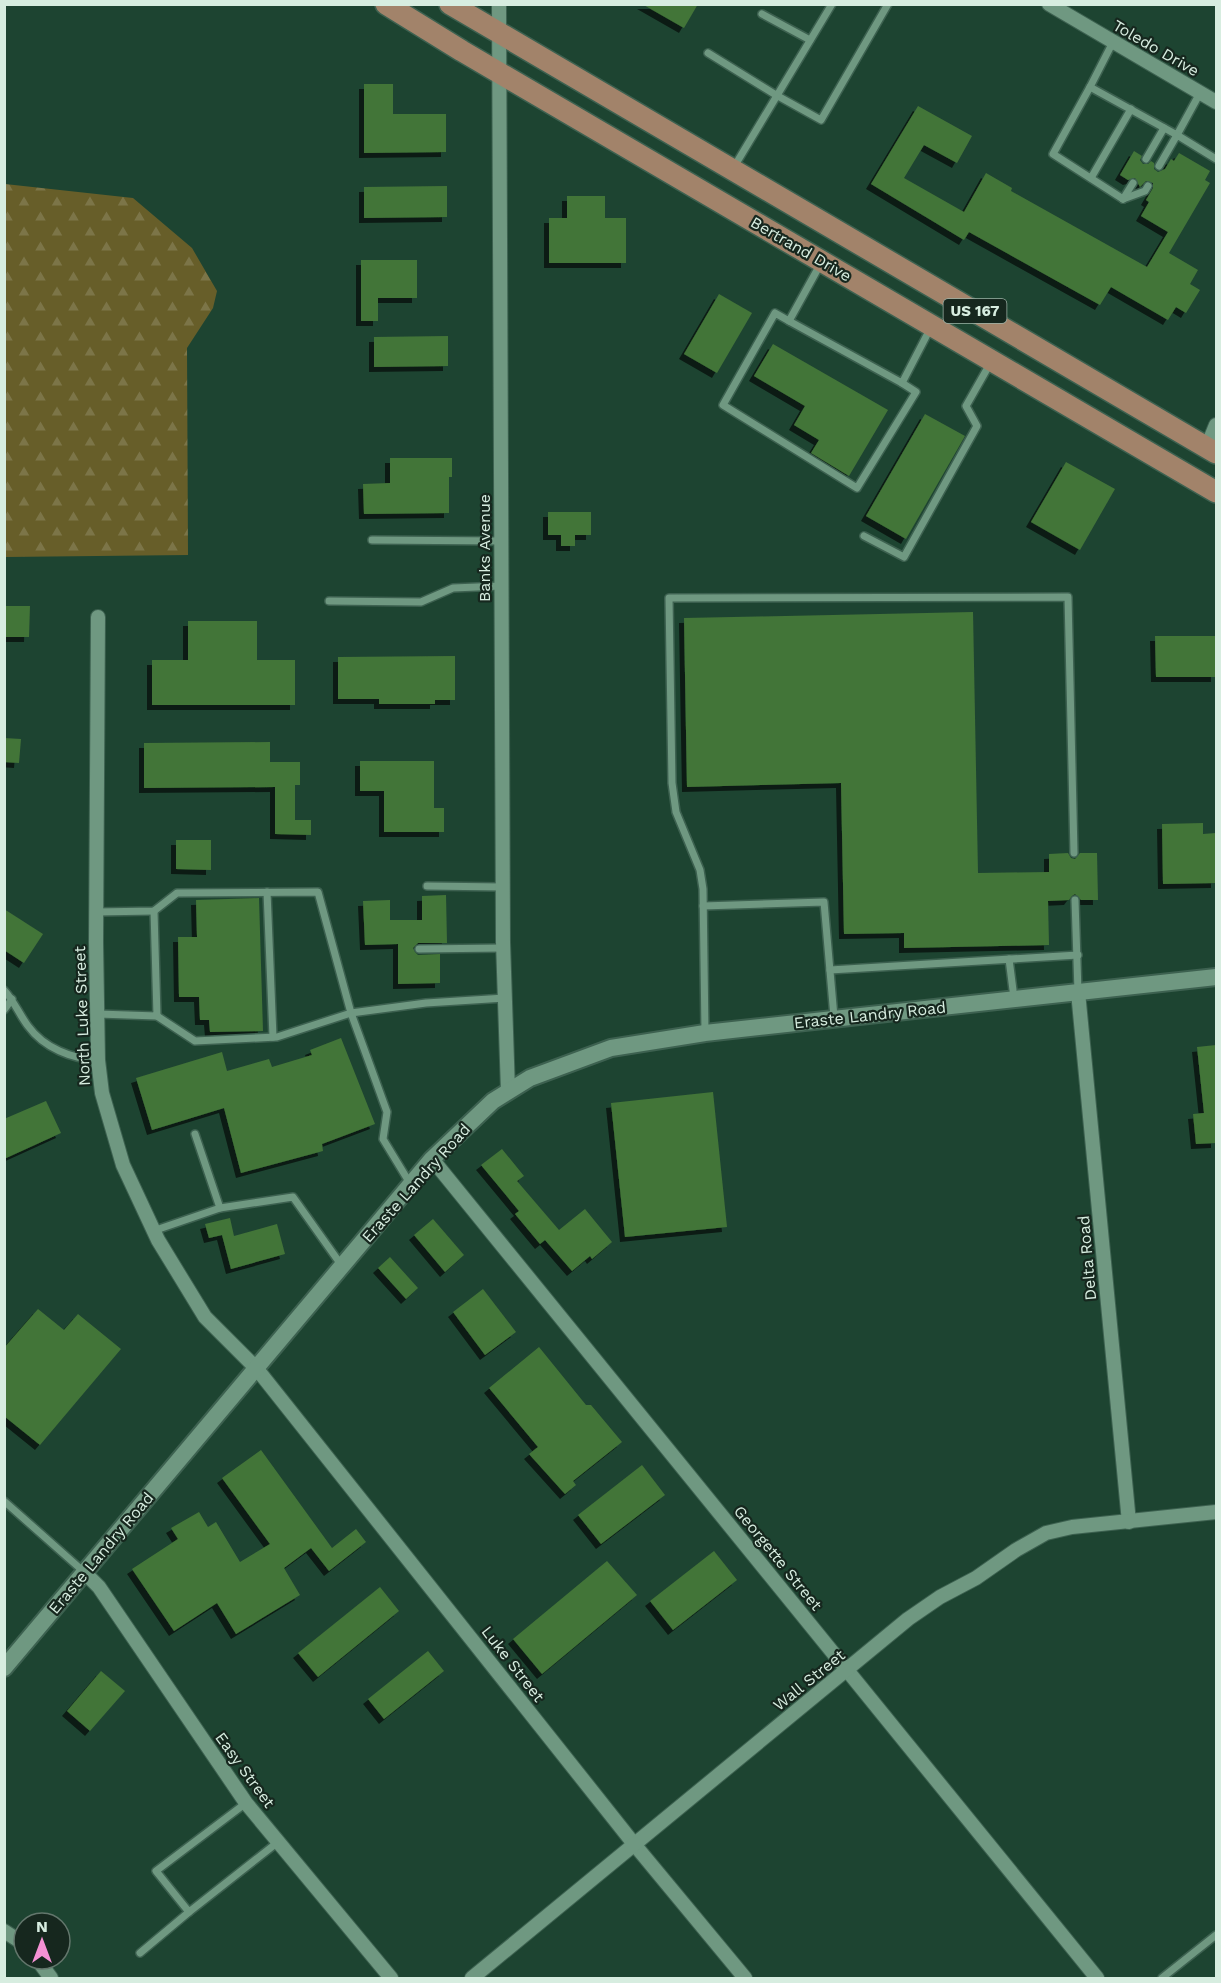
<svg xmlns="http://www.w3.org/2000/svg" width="1221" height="1983" viewBox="0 0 1221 1983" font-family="'Work Sans',sans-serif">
  <defs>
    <pattern id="forest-firs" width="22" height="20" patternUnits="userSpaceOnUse" patternTransform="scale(1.5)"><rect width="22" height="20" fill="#675e29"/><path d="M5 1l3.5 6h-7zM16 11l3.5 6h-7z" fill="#7c7548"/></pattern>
    <filter id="shadow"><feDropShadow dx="-5" dy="5" stdDeviation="0" flood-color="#0009"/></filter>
  </defs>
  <rect width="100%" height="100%" fill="#1d4431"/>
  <path fill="url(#forest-firs)" d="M5 184 133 198 192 248 217 291 213 308 187 348 188 555 5 557Z"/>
  <g fill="#437438" filter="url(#shadow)">
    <path d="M642 4H698L684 28Z"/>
    <path d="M364 84H393V114H446V152L364 153Z"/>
    <path d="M918 106 972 136 957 163 924 145 904 178 964 212 986 173 1012 188 1011 191 1147 267 1168 232 1141 216 1149 202 1146 200 1153 188V183L1146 181 1140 187 1135 178 1128 180 1120 175 1134 151 1142 156 1140 160 1143 164H1148L1151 161 1154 163V169L1158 172 1165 169 1171 159 1174 161 1179 153 1210 171 1205 180 1210 183 1169 253 1198 270 1190 284 1200 290 1186 313 1176 307 1168 320 1111 287 1100 305 969 232 964 240 871 184Z"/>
    <path d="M447 186V217L364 218V187Z"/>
    <path d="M567 196H605V218H626V263H549V218H567Z"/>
    <path d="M361 260H417V298H378V321H361Z"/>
    <path d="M719 294 752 313 717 373 684 354Z"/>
    <path d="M448 336V366L374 367V337Z"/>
    <path d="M773 344 888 410 849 476 811 453 819 440 794 425 805 406 754 376Z"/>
    <path d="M925 414 965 436 906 539 866 516Z"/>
    <path d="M390 458H452V477H449V513L364 514 363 484 390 483Z"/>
    <path d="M1066 462 1115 489 1080 550 1031 522Z"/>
    <path d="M548 512H591V535H575V546H561V535H548Z"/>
    <path d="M4 606H30L29 637H4Z"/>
    <path d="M973 612 978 873 1049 872V854L1068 853 1071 858 1075 859 1080 853H1097L1098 900H1081L1075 894 1072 896 1069 900 1048 901 1049 945 904 948V933L844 934 841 783 687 787 684 618Z"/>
    <path d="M188 621H257V660H295V705H152V660H188Z"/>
    <path d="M1155 636H1216V677H1156Z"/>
    <path d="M455 656V700H435V704H379V699H338V657Z"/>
    <path d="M4 738 21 739 19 763 4 762Z"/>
    <path d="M270 742V762H300V785H295V820H311V835L275 834V787L144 788V743Z"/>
    <path d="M360 761H434V808H444V832H384V791H360Z"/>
    <path d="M1203 823V834L1216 833V883L1163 884 1162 824Z"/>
    <path d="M176 840H211V870L176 869Z"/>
    <path d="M446 895 447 943H418L413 948 415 952 418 955 440 954V983L398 984V944L365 945 363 901 390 900V920H422V896Z"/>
    <path d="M259 898 263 1031 210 1032 209 1020H200L199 997H179L178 937H197L196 900Z"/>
    <path d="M4 909 43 934 24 963 4 950Z"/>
    <path d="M341 1038 375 1124 322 1144 323 1151 241 1173 224 1108 152 1130 136 1078 222 1052 227 1071 269 1059 272 1067 312 1055 310 1050Z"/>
    <path d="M1216 1045V1143L1196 1144 1193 1114 1204 1113 1197 1047Z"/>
    <path d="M713 1092 727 1227 625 1237 611 1103Z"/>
    <path d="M46 1101 61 1133 4 1159V1119Z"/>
    <path d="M502 1149 524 1176 517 1181 559 1230 585 1209 612 1242 592 1259 590 1256 572 1271 545 1240 540 1244 515 1214 519 1211 481 1165Z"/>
    <path d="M230 1218 234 1236 277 1224 285 1254 231 1269 222 1235 209 1238 205 1224Z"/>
    <path d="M433 1219 464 1255 445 1272 414 1235Z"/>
    <path d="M390 1257 418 1288 406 1299 378 1268Z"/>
    <path d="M483 1289 516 1332 485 1355 453 1312Z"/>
    <path d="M38 1309 64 1330 78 1314 121 1349 40 1445 4 1416V1348Z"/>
    <path d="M539 1347 586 1405H591L622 1442 573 1481 576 1485 565 1494 529 1454 538 1447 489 1388Z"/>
    <path d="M261 1450 332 1548 356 1529 366 1542 329 1571 311 1548 284 1568 300 1595 236 1634 217 1603 174 1631 132 1569 178 1539 171 1528 199 1512 208 1527 216 1522 240 1562 270 1544 222 1478Z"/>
    <path d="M642 1465 665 1495 601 1544 578 1515Z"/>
    <path d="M714 1551 737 1580 673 1630 650 1601Z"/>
    <path d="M607 1561 637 1595 542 1674 513 1639Z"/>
    <path d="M380 1587 399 1611 318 1677 298 1653Z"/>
    <path d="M428 1651 444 1671 384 1719 368 1699Z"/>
    <path d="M101 1671 125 1691 90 1731 67 1711Z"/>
  </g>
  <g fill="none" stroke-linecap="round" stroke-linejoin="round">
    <defs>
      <g id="service">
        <path d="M762 14 810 40"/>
        <path d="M1113 42 1090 87 1177 135 1200 93"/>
        <path d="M708 53 776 95 821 120 888 4"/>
        <path d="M1090 87 1053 154 1123 199"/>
        <path d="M1146 159 1164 128"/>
        <path d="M1159 166 1177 135 1216 159"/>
        <path d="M734 167 832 4"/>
        <path d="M1091 178 1131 109"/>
        <path d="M1123 199 1145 191 1148 186"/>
        <path d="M1123 199 1133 183"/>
        <path d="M821 263 789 321 902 383 930 329"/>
        <path d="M789 321 775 313 723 405 857 488 916 392 902 383"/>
        <path d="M864 536 904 557 977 426 966 406 991 362"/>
        <path d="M372 540 501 541"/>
        <path d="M329 601 421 602 453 588 501 586"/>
        <path d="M427 886 502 887"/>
        <path d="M267 892 273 1037"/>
        <path d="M1075 900 1078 992"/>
        <path d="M703 906 824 902 834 1017"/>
        <path d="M96 912 154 911 177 893 318 892 351 1013 277 1037 195 1041 157 1016"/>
        <path d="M419 949 503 948"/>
        <path d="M1009 959 1014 998"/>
        <path d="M830 970 1078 955"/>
        <path d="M4 990C14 1001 19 1014 28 1026 44 1048 72 1059 98 1060"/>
        <path d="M4 1010 12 999"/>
        <path d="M98 1014 157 1016 154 911"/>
        <path d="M705 1032 703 889 700 870 676 812 672 783 669 598 1068 597 1074 853"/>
        <path d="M195 1134 220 1208"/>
        <path d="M411 1185 383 1139 387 1112 351 1013 426 1003 505 998"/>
        <path d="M153 1231 220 1208 293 1197 342 1266"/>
        <path d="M4 1501 83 1571"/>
        <path d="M246 1803 156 1871 189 1912 278 1842"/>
        <path d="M140 1953 189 1912"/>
        <path d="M1162 1978 1216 1935"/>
      </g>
      <g id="minor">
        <path d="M499 4 503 942 508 1091"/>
        <path d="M1049 4 1216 102"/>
        <path d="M1207 447 1216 425"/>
        <path d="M98 617 96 942 98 1060 102 1093 123 1165 158 1240 205 1317 257 1369 634 1844 745 1978"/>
        <path d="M1078 992 1129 1522"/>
        <path d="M432 1159 1097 1978"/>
        <path d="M85 1573 99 1587 246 1803 391 1978"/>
        <path d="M4 1931 24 1944"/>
        <path d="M37 1959 51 1978"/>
        <path d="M472 1978 908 1619 940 1597 976 1578 1016 1550 1046 1533 1072 1527 1216 1512"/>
      </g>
      <path id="tertiary" d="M4 1668 432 1159 493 1101 530 1078 611 1048 705 1033 1216 977"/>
      <g id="primary">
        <path d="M386 4 462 51 1216 492"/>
        <path d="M450 4 1216 453"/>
      </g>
    </defs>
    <use href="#service" stroke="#3d6150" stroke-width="10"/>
    <use href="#minor" stroke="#3d6150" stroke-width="16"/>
    <use href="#tertiary" stroke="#3d6150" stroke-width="20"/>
    <use href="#primary" stroke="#3d6150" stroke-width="24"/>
    <use href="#service" stroke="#6f9881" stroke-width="7"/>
    <use href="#minor" stroke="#6f9881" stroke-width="14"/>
    <use href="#tertiary" stroke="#6f9881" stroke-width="16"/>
    <use href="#primary" stroke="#a2836a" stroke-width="21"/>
  </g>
  <g text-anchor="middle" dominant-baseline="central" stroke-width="4.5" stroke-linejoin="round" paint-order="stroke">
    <rect fill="#16271e" stroke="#9db2a6" stroke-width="1.5" x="943.5" y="299" width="63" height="24" rx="4.5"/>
    <g font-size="15" font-weight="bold" fill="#d7ede0">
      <text x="975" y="311">US 167</text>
    </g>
    <g font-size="16" fill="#d7ede0" stroke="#16271e">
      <text transform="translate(1156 48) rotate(30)">Toledo Drive</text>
      <text transform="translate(801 249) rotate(30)">Bertrand Drive</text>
      <text transform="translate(484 548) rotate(-90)">Banks Avenue</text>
      <text transform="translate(870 1015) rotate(-6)">Eraste Landry Road</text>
      <text transform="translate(82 1016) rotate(-92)">North Luke Street</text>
      <text transform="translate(416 1183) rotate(-48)">Eraste Landry Road</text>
      <text transform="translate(1087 1258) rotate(-95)">Delta Road</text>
      <text transform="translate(101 1553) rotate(-50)">Eraste Landry Road</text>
      <text transform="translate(778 1558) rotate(51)">Georgette Street</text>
      <text transform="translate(513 1664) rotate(52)">Luke Street</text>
      <text transform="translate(809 1680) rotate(-39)">Wall Street</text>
      <text transform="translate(245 1770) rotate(54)">Easy Street</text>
    </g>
  </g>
  <rect width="1221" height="1983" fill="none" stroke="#d7ede0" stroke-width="12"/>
  <g transform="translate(42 1941)"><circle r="28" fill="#16271e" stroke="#63766c" stroke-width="1.5"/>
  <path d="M0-4.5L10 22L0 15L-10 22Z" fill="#f491d4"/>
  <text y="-9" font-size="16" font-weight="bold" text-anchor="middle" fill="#d7ede0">N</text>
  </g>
</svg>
